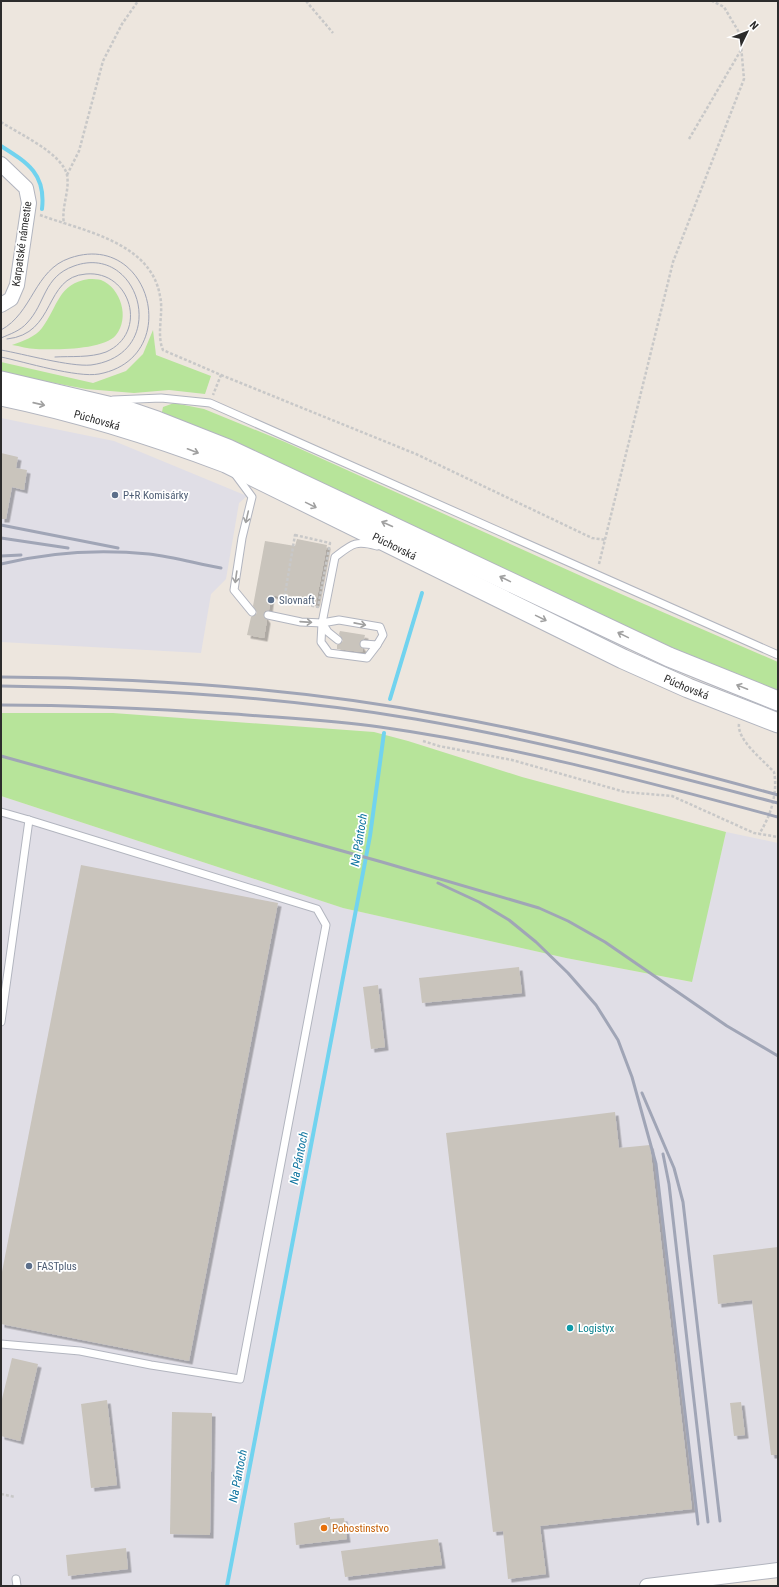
<svg xmlns="http://www.w3.org/2000/svg" width="779" height="1587" viewBox="0 0 779 1587" font-family="'Roboto Condensed',sans-serif">
  <defs>
    <filter id="shadow"><feDropShadow dx="3.5" dy="3.5" stdDeviation="0" flood-color="#0004"/></filter>
  </defs>
  <rect width="100%" height="100%" fill="#ede6de"/>
  <g fill="#e0dee6">
    <path d="M1 418 114 441 247 496 239 503 226 579 211 594 201 653 1 642Z"/>
    <path d="M1 796 343 908 566 958 691 982 726 832 778 843V1570L644 1586H1Z"/>
  </g>
  <g fill="#b7e49a">
    <path d="M89 279C93 279 98 279 101 280 121 288 130 318 116 335 104 350 55 350 36 349 28 349 20 346 12 345 23 341 35 337 42 328 58 307 58 283 89 279Z"/>
    <path d="M153 330 156 355 211 376 205 394 169 390 134 393 86 389 1 373V362L93 383 126 371 143 354Z"/>
    <path d="M174 403 204 409 285 442 621 594 778 662V693L713 667 162 412 163 407Z"/>
    <path d="M1 713H113L374 732 408 741 522 777 726 832 692 982 566 958 343 908 1 796Z"/>
  </g>
  <g fill="none" stroke-linecap="round" stroke-linejoin="round">
    <g stroke="#71d3ef" stroke-width="4">
      <path d="M1 146C28 163 46 174 42 209"/>
      <path d="M390 699 422 593"/>
      <path d="M227 1586 370 836 384 733"/>
    </g>
  </g>
  <g fill="#c9c4bc" filter="url(#shadow)">
    <path d="M1 453 18 457 16 468 27 470 24 490 12 487 6 519H1Z"/>
    <path d="M297 539 327 545 316 603 271 595 269 610 265 611 263 614 267 620 264 638 247 635 251 617 257 613 253 606 265 541 295 546Z"/>
    <path d="M340 631 365 635 364 639 359 643 363 649 362 652 337 649V645L343 641 339 634Z"/>
    <path d="M81 865 278 903 189 1361 1 1324V1277Z"/>
    <path d="M519 967 522 993 422 1003 419 978Z"/>
    <path d="M378 985 385 1047 371 1049 363 987Z"/>
    <path d="M615 1112 619 1148 650 1145 692 1509 540 1526 546 1574 508 1579 503 1531 493 1532 446 1133Z"/>
    <path d="M778 1247V1455H771L752 1300 718 1304 713 1255Z"/>
    <path d="M12 1358 38 1364 20 1441 1 1436V1403Z"/>
    <path d="M107 1400 117 1485 91 1488 81 1404Z"/>
    <path d="M741 1402 745 1435 734 1436 730 1403Z"/>
    <path d="M172 1412 212 1413 210 1535 170 1534Z"/>
    <path d="M330 1517V1519L344 1518 347 1539 296 1545 294 1523Z"/>
    <path d="M438 1539 442 1565 345 1577 341 1551Z"/>
    <path d="M126 1548 128 1569 68 1576 66 1555Z"/>
  </g>
  <g fill="none" stroke-linecap="round" stroke-linejoin="round">
    <defs>
      <g id="service">
        <path d="M113 400 161 398 210 403 778 655"/>
        <path d="M235 474 252 497 242 538 234 590 252 612"/>
        <path d="M268 615 301 622 322 623 335 557C352 544 355 540 377 546"/>
        <path d="M322 623 339 620 380 627 383 635 377 645 364 644"/>
        <path d="M322 623 321 642 329 653 367 658 377 645"/>
        <path d="M322 623 328 632 338 640"/>
        <path d="M1 812 29 820"/>
        <path d="M1 1022 29 820 317 909 326 925 240 1379 151 1365 80 1351 1 1344"/>
        <path d="M16 1579 17 1586"/>
      </g>
      <g id="minor">
        <path d="M1 164 26 188 29 203 17 285 11 299 1 305"/>
        <path d="M647 1586 778 1570"/>
      </g>
      <g id="secondary">
        <path d="M1 381 125 410 157 421 228 449 669 657 778 701"/>
        <path id="s1" d="M1 396C78 412 152 435 226 463L623 659 688 688 778 723"/>
      </g>
    </defs>
    <use href="#service" stroke="#b2b5bf" stroke-width="9"/>
    <use href="#minor" stroke="#b2b5bf" stroke-width="16"/>
    <use href="#secondary" stroke="#b2b5bf" stroke-width="21"/>
    <g stroke="#c8c8c8" stroke-width="2.5" stroke-dasharray="3 2" stroke-linecap="butt">
      <path d="M306 1 333 33"/>
      <path d="M1 122C19 134 62 153 67 175 70 191 61 207 64 224"/>
      <path d="M689 139 741 50"/>
      <path d="M67 175 79 151 103 61 122 24 138 1"/>
      <path d="M40 215C83 231 151 242 160 296 164 313 156 334 163 350L221 375 213 395"/>
      <path d="M221 375 416 454 592 538 606 540"/>
      <path d="M295 535 330 543 318 607 284 600Z"/>
      <path d="M599 564 673 262 744 79 740 34 724 7 712 1"/>
      <path d="M739 724C737 740 763 760 774 772 778 792 771 816 759 834"/>
      <path d="M423 741 439 746 512 760 625 792 672 796 754 833 778 837"/>
      <path d="M1 1494 15 1497"/>
    </g>
    <use href="#service" stroke="#fff" stroke-width="7"/>
    <use href="#minor" stroke="#fff" stroke-width="14"/>
    <use href="#secondary" stroke="#fff" stroke-width="19"/>
    <g stroke="#a0a5b6" stroke-width="1">
      <path d="M1 330C33 313 34 270 70 258 151 230 184 358 99 374 77 378 25 362 1 357"/>
      <path d="M1 338C10 334 20 331 27 323 46 303 43 277 74 266 140 242 172 354 91 365 70 367 24 354 1 350"/>
      <path d="M7 339C57 334 43 277 86 274 131 270 149 333 106 352 90 358 71 356 55 357"/>
    </g>
    <g stroke="#a0a5b6" stroke-width="3">
      <path d="M1 525 118 548"/>
      <path d="M1 538 68 548"/>
      <path d="M1 556 21 555"/>
      <path d="M1 564C50 552 99 549 149 554 174 557 198 564 221 568"/>
      <path d="M1 677C150 678 300 688 447 716 558 736 668 765 778 795"/>
      <path d="M1 686C140 688 278 696 415 719 538 740 658 772 778 803"/>
      <path d="M1 705C79 705 157 709 234 714 283 718 332 720 380 727 515 746 647 782 778 817"/>
      <path d="M1 756 382 862 539 908 568 921 605 942 727 1026 778 1056"/>
      <path d="M438 883 479 902 509 920 536 942 568 973 596 1005 618 1040 632 1077 656 1164 698 1524"/>
      <path d="M642 1093 674 1168 683 1202 720 1521"/>
      <path d="M663 1154 669 1184 708 1522"/>
    </g>
  </g>
  <defs><path id="oneway-shaft" d="M-6 0H5M1.5-3L5.5 0L1.5 3" fill="none" stroke-width="1.6" stroke-linecap="round" stroke-linejoin="round"/></defs>
  <g stroke="#a0a0a0">
    <use href="#oneway-shaft" transform="translate(39 404) rotate(13)"/>
    <use href="#oneway-shaft" transform="translate(193 451) rotate(21)"/>
    <use href="#oneway-shaft" transform="translate(311 505) rotate(26)"/>
    <use href="#oneway-shaft" transform="translate(247 517) rotate(103)"/>
    <use href="#oneway-shaft" transform="translate(387 524) rotate(-156)"/>
    <use href="#oneway-shaft" transform="translate(236 577) rotate(98)"/>
    <use href="#oneway-shaft" transform="translate(505 579) rotate(-154)"/>
    <use href="#oneway-shaft" transform="translate(541 618) rotate(26)"/>
    <use href="#oneway-shaft" transform="translate(306 622) rotate(4)"/>
    <use href="#oneway-shaft" transform="translate(360 624) rotate(11)"/>
    <use href="#oneway-shaft" transform="translate(623 635) rotate(-154)"/>
    <use href="#oneway-shaft" transform="translate(742 687) rotate(-158)"/>
  </g>
  <g fill="#5c6f8a" stroke="#fff" stroke-width="1.5">
    <circle cx="115" cy="495" r="4"/>
    <circle cx="271" cy="600" r="4"/>
    <circle cx="29" cy="1266" r="4"/>
  </g>
  <circle fill="#0f9aa8" stroke="#fff" stroke-width="1.5" cx="570" cy="1328" r="4"/>
  <circle fill="#e8710a" stroke="#fff" stroke-width="1.5" cx="324" cy="1528" r="4"/>
  <g text-anchor="middle" dominant-baseline="central" stroke-width="3.5" stroke-linejoin="round" paint-order="stroke">
    <g font-size="11" fill="#2c2c2c" stroke="#fff">
      <text transform="translate(22 244) rotate(-82)">Karpatské námestie</text>
      <text stroke="none"><textPath href="#s1" startOffset="99">Púchovská</textPath></text>
      <text stroke="none"><textPath href="#s1" startOffset="423">Púchovská</textPath></text>
      <text stroke="none"><textPath href="#s1" startOffset="747">Púchovská</textPath></text>
    </g>
    <g font-size="11" fill="#4e5e75" stroke="#fff" text-anchor="start">
      <text x="123" y="495">P+R Komisárky</text>
      <text x="279" y="600">Slovnaft</text>
      <text x="37" y="1266">FASTplus</text>
    </g>
    <g font-size="11" fill="#0d838f" stroke="#fff" text-anchor="start">
      <text x="578" y="1328">Logistyx</text>
    </g>
    <g font-size="11" fill="#c56008" stroke="#fff" text-anchor="start">
      <text x="332" y="1528">Pohostinstvo</text>
    </g>
    <g font-size="12" font-style="italic" fill="#0d739f" stroke="#fff">
      <text transform="translate(359 840) rotate(-81)">Na Pántoch</text>
      <text transform="translate(299 1158) rotate(-79)">Na Pántoch</text>
      <text transform="translate(238 1476) rotate(-79)">Na Pántoch</text>
    </g>
  </g>
  <rect width="779" height="1587" fill="none" stroke="#2c2c2c" stroke-width="4"/>
  <g transform="translate(747 32) rotate(47)" stroke="#ffffff" stroke-width="3" paint-order="stroke">
  <path d="M0-3L7 15L0 10L-7 15Z" fill="#2c2c2c"/>
  <text y="-6" font-size="11" font-weight="bold" text-anchor="middle" fill="#2c2c2c">N</text>
  </g>
</svg>
